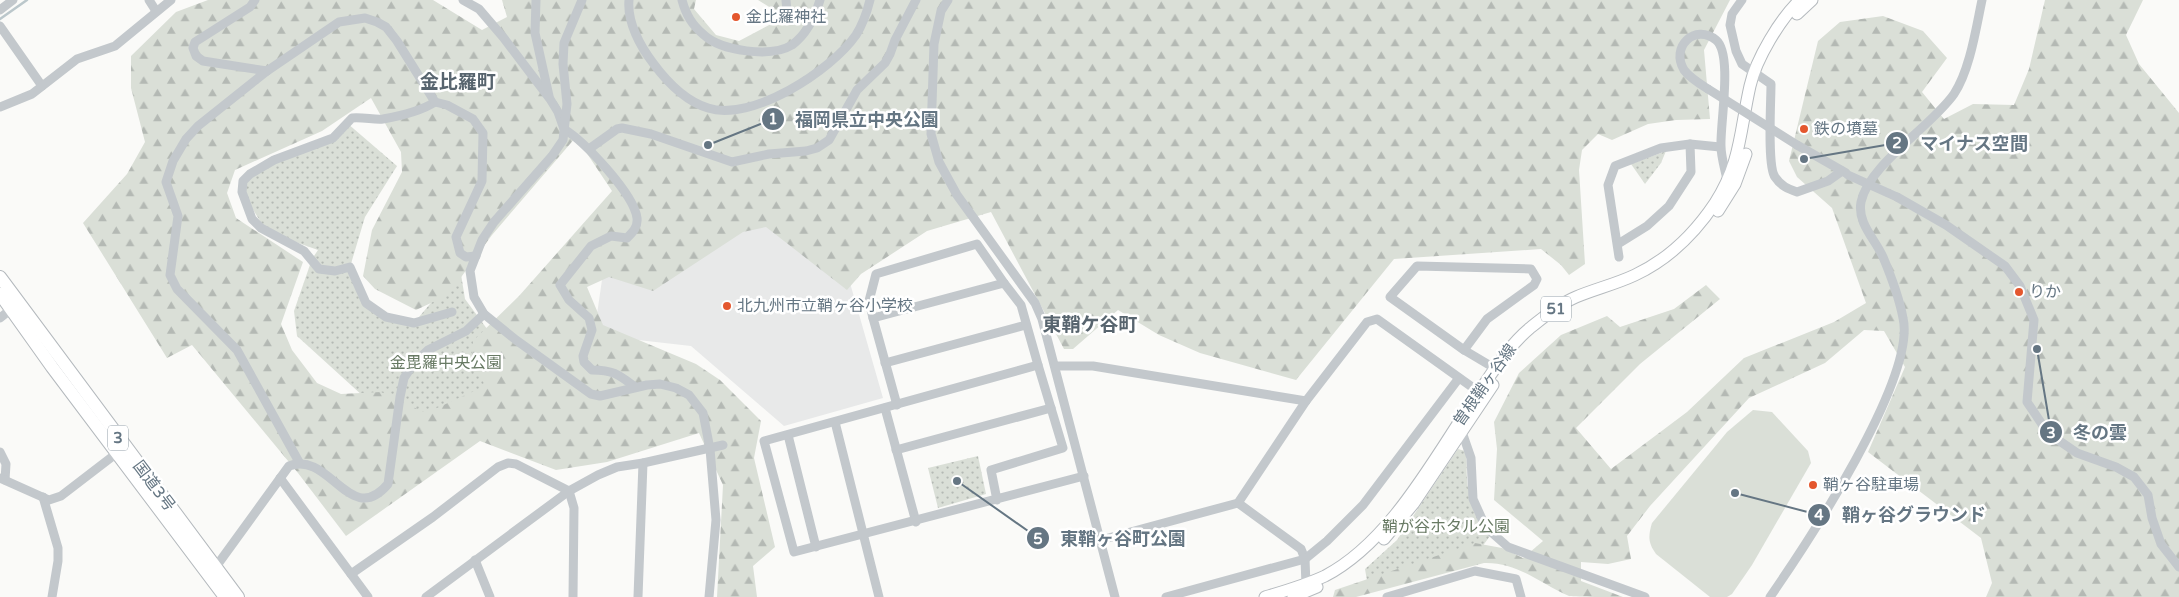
<svg xmlns="http://www.w3.org/2000/svg" width="2179" height="597" viewBox="0 0 2179 597" font-family="'Varela Round','Noto Sans JP',sans-serif">
  <defs>
    <pattern id="grass-dots" width="8" height="8" patternUnits="userSpaceOnUse" patternTransform="scale(1.25)"><rect width="8" height="8" fill="#dadfd7"/><path d="M2 2h.1M6 6h.1" fill="none" stroke="#b4b9b4" stroke-width="1.8" stroke-linecap="round"/></pattern>
    <pattern id="forest-firs" width="22" height="20" patternUnits="userSpaceOnUse" patternTransform="scale(1.25)"><rect width="22" height="20" fill="#dadfd7"/><path d="M5 1l3.5 6h-7zM16 11l3.5 6h-7z" fill="#b4b9b4"/></pattern>
  </defs>
  <rect width="100%" height="100%" fill="#fafaf8"/>
  <path fill="#e8e9e9" d="M770 212 848 276 883 398 784 426 691 346 594 335 604 266Z"/>
  <g fill="url(#grass-dots)">
    <path d="M347 123 397 166 365 217 350 267 366 303 386 317 414 323 460 268 465 299 493 337 515 357 476 408 409 428 363 396 297 336 294 311 312 259 318 250 267 232 242 192 250 174 333 138Z"/>
    <path d="M1666 151 1661 163 1645 184 1631 164Z"/>
    <path d="M1458 449 1465 451C1468 460 1466 469 1467 478 1468 501 1476 519 1490 536L1479 551 1367 581 1365 569 1397 540Z"/>
    <path d="M978 456 986 494 938 508 928 468Z"/>
  </g>
  <g fill="url(#forest-firs)" fill-rule="evenodd">
    <path d="M208 0H433L482 30 507 17 502 0H696L694 9 716 35 739 41 771 24V8L758 0H1730L1704 50 1710 119 1676 120 1648 124 1612 140 1598 134 1582 150 1579 170 1585 264 1569 275 1561 265 1541 249 1394 259 1296 380 1200 353 1159 335 1118 310 1073 349H1064L991 212 927 231 861 274 847 290 766 227 743 232 653 291 609 277 587 287 603 325 696 364 720 380 761 421 754 458 775 547 753 566 757 597H717L723 485 699 433 607 462 556 470 480 441 346 536 298 473 192 345 167 358 83 223 127 174 145 142 131 88V56L176 12ZM371 98 401 152 402 172 372 230 363 276 375 289 416 310 448 295 492 235 576 137 612 191 519 296 473 341 472 356 485 386 426 413 381 392 341 394 317 383 292 350 281 324 303 262 236 218 227 193 235 170 322 131Z"/>
    <path d="M2045 0H2143L2126 35 2139 64 2179 113V597H1986L1992 583 1981 538 1868 452 1905 367 1884 331 1864 330 1825 363 1749 398 1650 506 1627 536 1631 559 1608 564 1581 562V581L1623 597C1611 597 1577 597 1569 596 1539 583 1518 562 1484 563L1356 597H1333L1335 590 1475 543 1502 548 1523 558 1543 541 1494 500 1497 449 1494 422 1519 373 1561 335 1607 316 1620 327 1674 309 1706 285 1720 299 1640 364 1576 428 1611 469 1687 412 1744 358 1834 322 1866 303 1832 208 1797 177 1789 161 1818 41 1840 22 1883 16 1923 31 1947 58 1922 92 1944 119 1973 104 2014 105 2029 69Z"/>
  </g>
  <path fill="#dadfd7" d="M1753 410 1772 412 1808 451 1811 463 1752 565 1732 594 1727 597H1710L1656 554C1648 543 1648 536 1652 523L1727 432Z"/>
  <g fill="none" stroke-linecap="round" stroke-linejoin="round">
    <path stroke="#bbc7cb" stroke-width="2.5" d="M0 19 27 0"/>
    <defs>
      <g id="major">
        <path d="M1797 14 1812 0"/>
        <path d="M1718 211 1735 184 1746 154"/>
        <path d="M1384 539 1414 503 1493 385"/>
        <path d="M1265 597C1285 591 1306 585 1325 576 1390 542 1433 460 1473 401 1491 375 1506 348 1530 328 1544 317 1559 304 1576 297 1595 289 1616 284 1635 275 1669 259 1695 233 1715 203 1741 163 1740 130 1750 86 1756 59 1780 19 1800 0"/>
        <path d="M1293 597 1317 587"/>
      </g>
      <g id="highway">
        <path d="M0 277 238 597"/>
        <path d="M0 294 52 367 225 597"/>
      </g>
    </defs>
    <use href="#major" stroke="#b5babe" stroke-width="13"/>
    <use href="#highway" stroke="#b4b9bd" stroke-width="14"/>
    <g stroke="#c3c8cc" stroke-width="9">
      <path d="M149 0 156 11"/>
      <path d="M255 0 250 7 195 42 193 48 196 56 203 61 267 71"/>
      <path d="M463 0 479 9 503 37 550 99 558 112 564 129C584 141 634 194 637 218 638 227 633 232 627 238L611 236 591 246 560 285 569 300 589 318 592 330 583 356 584 362 592 370C614 370 619 375 635 387"/>
      <path d="M536 0 535 33 549 96"/>
      <path d="M582 0 564 43 563 64 567 104 563 140 552 156 494 222 482 240 470 271 474 297 484 314 516 340 591 394 600 396 647 385 660 384 676 388 689 395 703 413 710 449 716 520 709 597"/>
      <path d="M629 0C627 22 640 46 653 63 667 82 685 101 708 108 752 122 831 71 856 35 863 24 867 12 870 0"/>
      <path d="M682 0C686 15 692 25 704 35 721 51 771 58 792 45 807 34 815 17 820 0"/>
      <path d="M786 0 787 11"/>
      <path d="M948 0 941 11 934 44 931 134 939 162 957 195 1035 303 1042 319 1115 597"/>
      <path d="M1742 0 1732 14 1730 25 1736 51 1742 64 1771 84C1771 102 1767 166 1775 177 1781 186 1788 189 1797 192L1828 181 1842 171"/>
      <path d="M0 10 13 0"/>
      <path d="M0 26 42 86"/>
      <path d="M1708 89C1700 84 1690 78 1684 70 1670 47 1695 23 1716 40 1733 54 1720 123 1721 146 1721 157 1725 169 1727 180"/>
      <path d="M435 102C421 111 400 116 383 119 375 120 363 117 352 118L333 138 274 160 250 174 243 181 242 192 252 219 261 228 304 251 319 269 335 271 350 267 366 303 386 317 414 323 452 312"/>
      <path d="M0 107 32 94 77 59 115 46 171 0"/>
      <path d="M1797 145 1846 173"/>
      <path d="M589 149 617 129 622 128 651 134 732 162 769 154 806 151 817 148 829 140 857 90 885 63 890 54 895 40 916 0"/>
      <path d="M1897 197 1946 225 2005 266 2020 286 2034 320 2027 402 2048 433 2077 453 2116 467 2134 477 2148 495 2152 518 2161 544 2179 567"/>
      <path d="M1618 244 1647 226 1669 206 1691 172 1690 144"/>
      <path d="M1619 257 1608 185 1615 166 1661 148 1690 144 1720 147"/>
      <path d="M1417 266 1531 269 1537 279 1534 285 1487 319 1464 350 1390 297Z"/>
      <path d="M0 318 10 310"/>
      <path d="M873 318 869 301 876 274 977 244 1004 283"/>
      <path d="M1464 350 1496 369"/>
      <path d="M885 363 1026 325"/>
      <path d="M1056 366H1093L1306 401"/>
      <path d="M897 405 873 318 1004 283 1021 305 1038 365"/>
      <path d="M885 408 916 522"/>
      <path d="M835 422 879 597"/>
      <path d="M1462 432 1471 458 1473 499 1482 519 1491 532 1508 547 1645 597"/>
      <path d="M788 435 816 547"/>
      <path d="M896 450 1051 408"/>
      <path d="M0 452 6 464 5 480"/>
      <path d="M299 462 237 350 177 289 170 275 178 216 166 182 173 161 186 139 198 126 267 71 339 22 365 18 377 22 386 27 397 41 435 102 447 105 473 119 483 133 482 181 456 237 460 253 466 257 476 256"/>
      <path d="M0 478 49 500 61 496 117 453"/>
      <path d="M280 478 368 597"/>
      <path d="M43 497 58 548V561L52 597"/>
      <path d="M997 500 991 470 1063 448 1038 365 764 441 794 552 1084 476"/>
      <path d="M1238 503 1301 549 1305 559 1306 585"/>
      <path d="M1101 540 1238 503 1306 401 1367 322 1377 319 1479 392"/>
      <path d="M475 560 490 597"/>
      <path d="M215 568 289 466C330 450 350 529 388 484L400 397 404 378 414 363 428 350 466 331 484 314"/>
      <path d="M351 574 433 517 498 467 508 463 516 464 569 491 574 508 573 597"/>
      <path d="M426 597 569 491 598 475 617 467 643 463 723 445"/>
      <path d="M638 597 643 463"/>
      <path d="M1166 597 1305 559 1327 541 1363 505 1459 378"/>
      <path d="M1387 597 1475 571 1516 579 1521 597"/>
      <path d="M1770 597C1806 545 1917 378 1903 318 1899 297 1891 276 1883 257 1875 239 1857 223 1861 202 1869 164 1931 127 1954 94 1970 70 1976 28 1982 0"/>
    </g>
    <use href="#major" stroke="#fff" stroke-width="11"/>
    <use href="#highway" stroke="#fff" stroke-width="12"/>
    <g stroke="#c3c8cc" stroke-width="9">
      <path d="M1708 89 1797 145"/>
      <path d="M1848 175 1897 197"/>
    </g>
  </g>
  <g fill="#e4572e" stroke="#fff" stroke-width="2">
    <circle cx="736" cy="17" r="5"/>
    <circle cx="1804" cy="129" r="5"/>
    <circle cx="2019" cy="292" r="5"/>
    <circle cx="727" cy="306" r="5"/>
    <circle cx="1813" cy="485" r="5"/>
  </g>
  <g text-anchor="middle" dominant-baseline="central" stroke-width="5" stroke-linejoin="round" paint-order="stroke">
    <g fill="#fff" stroke="#939fa8" stroke-width="1">
      <rect x="1541" y="296.5" width="30" height="25" rx="4"/>
      <rect x="108" y="425.5" width="20" height="25" rx="4"/>
    </g>
    <g font-size="15" font-weight="bold" fill="#657683">
      <text x="1556" y="309">51</text>
      <text x="118" y="438">3</text>
    </g>
    <g font-size="16" fill="#657683" stroke="#fff" text-anchor="start">
      <text x="746" y="17">金比羅神社</text>
      <text x="1814" y="129">鉄の墳墓</text>
      <text x="2029" y="292">りか</text>
      <text x="737" y="306">北九州市立鞘ヶ谷小学校</text>
      <text x="1823" y="485">鞘ヶ谷駐車場</text>
    </g>
    <g font-size="16" fill="#687a64" stroke="#fff">
      <text x="446" y="363">金毘羅中央公園</text>
      <text x="1446" y="527">鞘が谷ホタル公園</text>
    </g>
    <g font-size="16" fill="#657683" stroke="#fff">
      <text transform="translate(1485 385) rotate(-55)">曽根鞘ヶ谷線</text>
      <text transform="translate(154 486) rotate(53)">国道3号</text>
    </g>
    <g font-size="19" font-weight="bold" fill="#57646e" stroke="#fff">
      <text x="458" y="82">金比羅町</text>
      <text x="1090" y="325">東鞘ケ谷町</text>
    </g>
  </g>
  <path fill="none" stroke="#657683" stroke-width="2" d="M708 145L773 119M1804 159L1897 143M2037 349L2051 432M1735 493L1819 515M957 481L1038 538"/>
  <g fill="#657683" stroke="#fff" stroke-width="2">
    <circle cx="708" cy="145" r="5"/>
    <circle cx="1804" cy="159" r="5"/>
    <circle cx="2037" cy="349" r="5"/>
    <circle cx="1735" cy="493" r="5"/>
    <circle cx="957" cy="481" r="5"/>
    <circle cx="773" cy="119" r="12"/>
    <circle cx="1897" cy="143" r="12"/>
    <circle cx="2051" cy="432" r="12"/>
    <circle cx="1819" cy="515" r="12"/>
    <circle cx="1038" cy="538" r="12"/>
  </g>
  <g font-size="15" text-anchor="middle" font-weight="bold" fill="#fff">
    <text x="773" y="124">1</text>
    <text x="1897" y="148">2</text>
    <text x="2051" y="438">3</text>
    <text x="1819" y="520">4</text>
    <text x="1038" y="544">5</text>
  </g>
  <g font-size="18" text-anchor="middle" font-weight="bold" fill="#657683" stroke="#fff" stroke-width="5" stroke-linejoin="round" paint-order="stroke">
    <text x="867" y="126">福岡県立中央公園</text>
    <text x="1974" y="150">マイナス空間</text>
    <text x="2100" y="439">冬の雲</text>
    <text x="1914" y="521">鞘ヶ谷グラウンド</text>
    <text x="1123" y="545">東鞘ヶ谷町公園</text>
  </g>
</svg>
